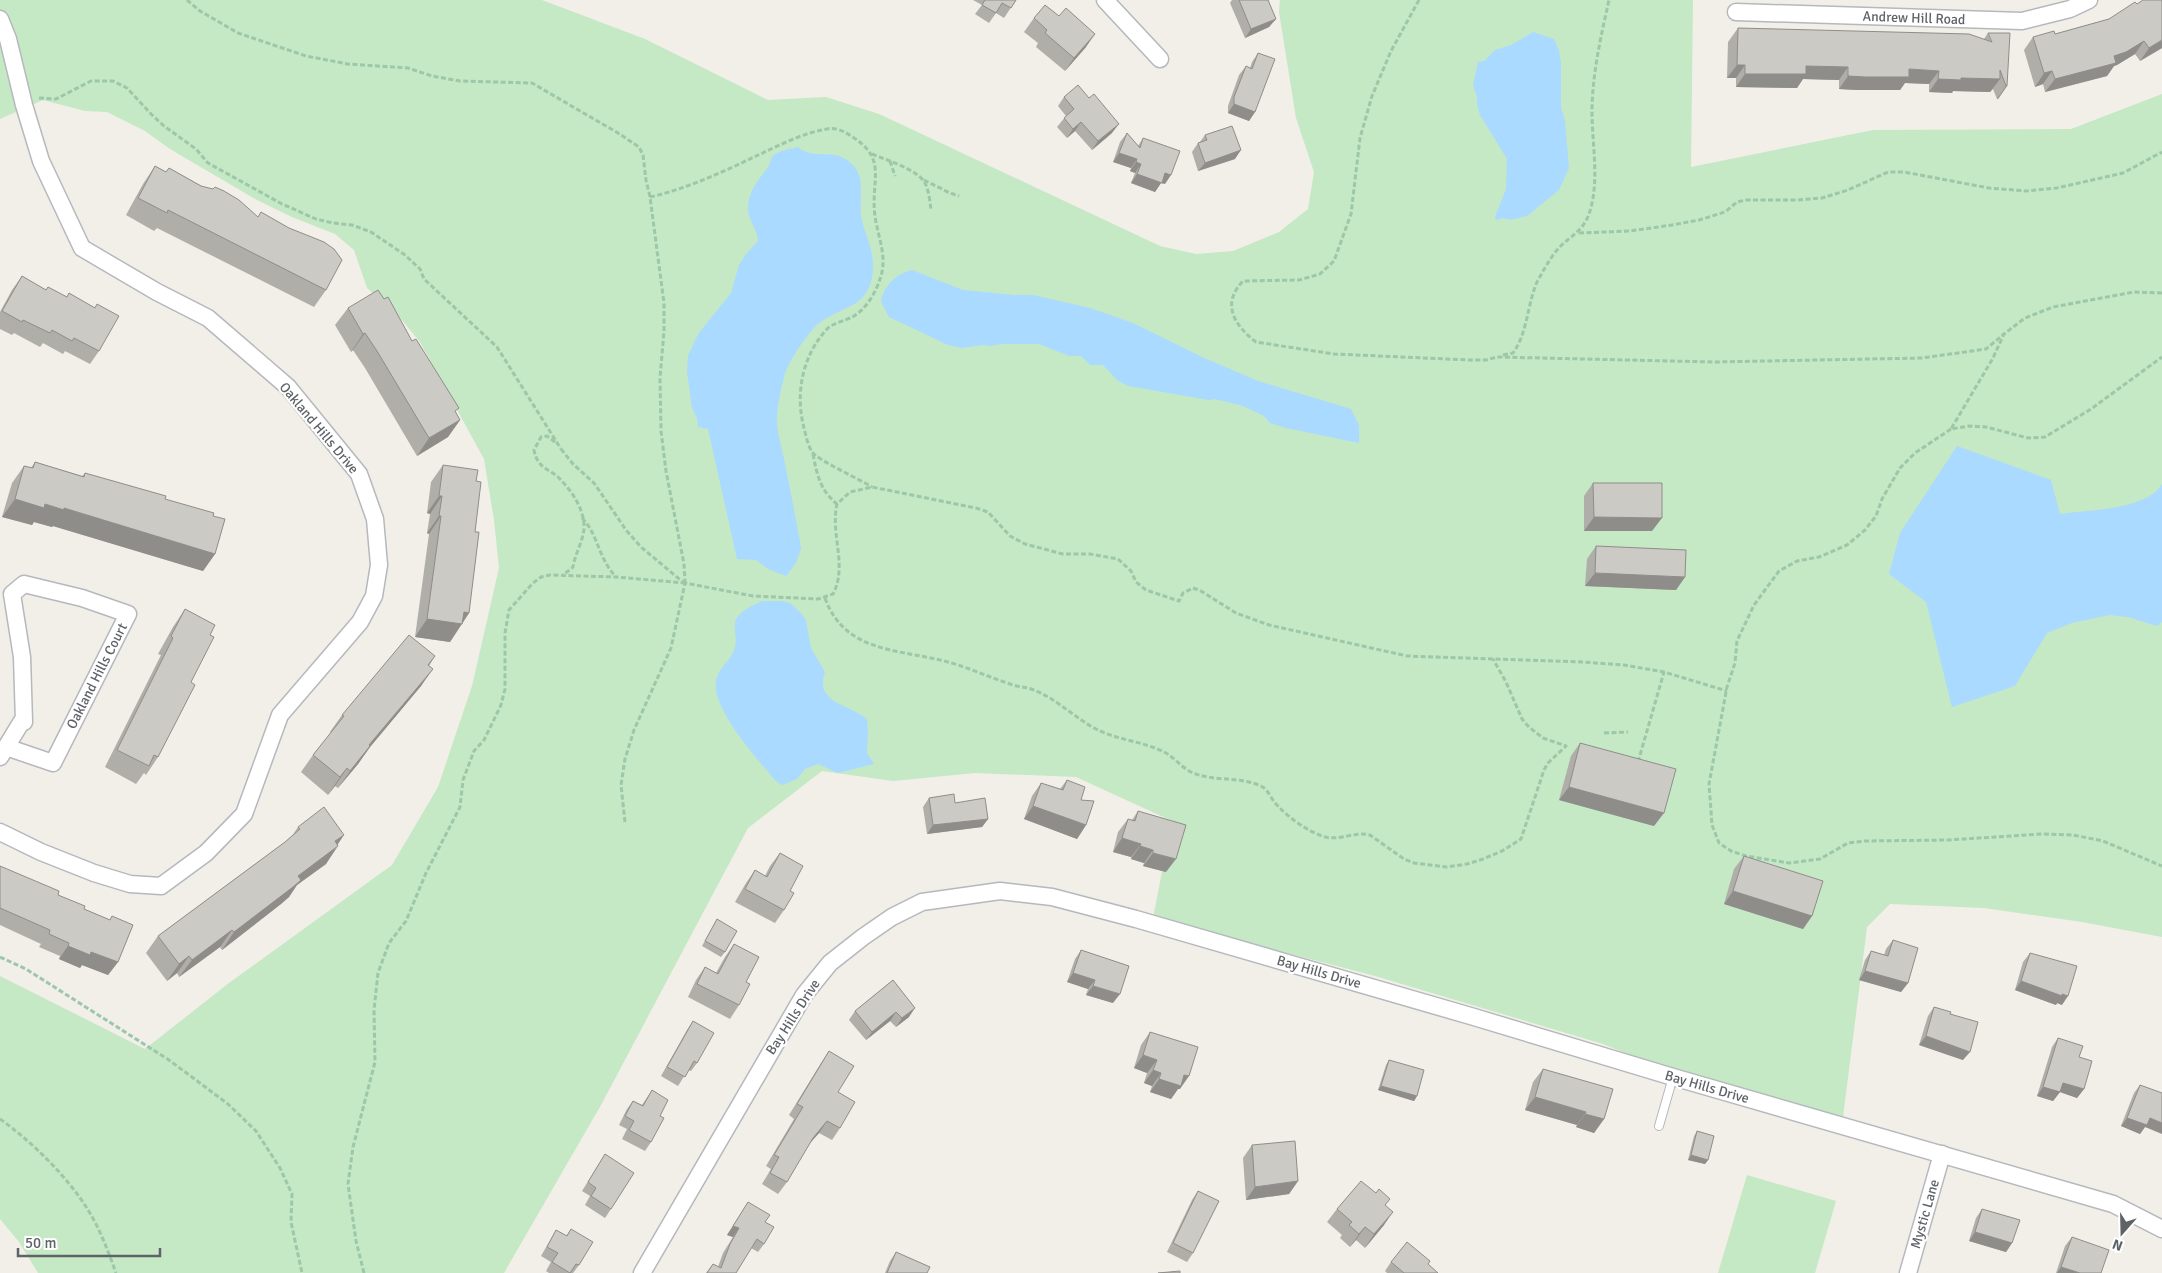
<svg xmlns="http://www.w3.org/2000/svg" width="2162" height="1273" viewBox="0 0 2162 1273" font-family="Signika,sans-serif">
  <rect width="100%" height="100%" fill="#f1efe8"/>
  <g fill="#c5e8c5">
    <path d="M0 0H542L645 39 768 100 826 97 879 114 1160 246 1196 254 1233 251 1279 232 1308 209 1314 172 1296 118 1279 12 1280 0H1693L1691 167 1873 130 2071 129 2162 94V937L2082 922 1984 908 1890 904 1867 927 1841 1133 1717 1090 1603 1044 1375 976 1153 918 1172 821 1076 777 975 773 893 781 822 771 748 828 601 1105 504 1273H38L19 1242 0 1219V976L145 1049 229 983 392 865 438 787 472 686 499 568 494 520 484 459 420 342 397 314 367 288 354 250 335 234 292 217 257 200 170 149 145 131 107 112 85 111 43 100 0 119Z"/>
    <path d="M1747 1175 1836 1201 1815 1273H1718Z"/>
  </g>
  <g fill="#aadaff">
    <path d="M1533 32 1554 39 1559 50 1561 64V107L1565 121 1569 168 1559 190 1527 216 1510 220 1503 218 1496 220 1495 217 1506 189 1507 159 1480 115 1477 105V97L1473 85 1478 62 1484 61 1495 50 1511 45Z"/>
    <path d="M798 147C815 162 833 145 853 165 866 179 859 200 861 216 864 233 874 249 873 268 871 311 840 304 816 326 806 336 787 363 784 377 781 389 778 401 777 414 776 430 781 444 784 459 790 489 796 519 801 548L796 563 786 576 768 569 756 560 737 559 708 429 698 427 697 418 692 408 687 371 688 356 698 334 731 293 739 265 746 254 758 241C757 228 748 220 748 208 748 191 759 180 768 167 771 163 770 157 775 154 782 150 790 149 798 147Z"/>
    <path d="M912 270 963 290 1014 295H1033L1090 308 1133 323 1202 357 1258 381 1351 409 1359 425V443L1286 428 1270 423 1264 416 1243 406 1215 399 1209 400 1128 386 1117 380 1103 365H1090L1081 356H1069L1039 344H1001L991 346 982 345 962 348 948 345 889 317 881 302C884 285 896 274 912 270Z"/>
    <path d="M1957 446 2051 480 2060 514C2088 510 2147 510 2162 484V622L2157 626 2128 617 2109 615 2072 623 2047 633 2015 686 1952 707 1926 602 1889 574 1900 533Z"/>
    <path d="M762 601H782L790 603 801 613 806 620 811 648 825 672C814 703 849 704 867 719L868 730 867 753 874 764 838 773 818 764 805 769 797 779 782 785 775 780C758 760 710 707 716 680 719 667 732 660 735 647 737 642 735 635 735 629 733 613 750 607 762 601Z"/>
  </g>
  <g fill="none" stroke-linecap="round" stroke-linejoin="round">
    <defs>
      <path id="service" d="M1659 1126 1673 1077"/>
      <g id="minor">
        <path d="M1105 0 1160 59"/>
        <path d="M1736 12 2022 21 2070 9 2089 0"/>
        <path d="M0 19 8 39 24 105 41 161 82 248 157 292 208 318 288 387 359 474 375 519 379 565 374 596 360 622 280 715 244 814 206 853 161 886 130 884 94 873 41 852 0 832"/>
        <path d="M0 757 22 721 24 722 22 657 12 594 24 584 82 598 128 614 53 763 6 747"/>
        <path d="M642 1273 804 995 830 963 863 937 892 917 922 902 1000 891 1052 897 1136 919 1474 1017 1673 1077 2113 1204 2162 1229"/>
        <path d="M1908 1273 1942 1154"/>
      </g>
    </defs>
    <use href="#service" stroke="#b5b8bc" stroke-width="10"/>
    <use href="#minor" stroke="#b5b8bc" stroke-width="19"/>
    <g stroke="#9cc7a9" stroke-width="3" stroke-dasharray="5 2.5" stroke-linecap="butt">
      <path d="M187 0 200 11 238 33 306 56 348 64 408 68 432 76 460 81 532 83 618 133 639 147 643 155 646 180 650 197 664 303V331L660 378 661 431 666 471 684 564 685 582"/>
      <path d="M1419 0 1391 51 1372 96 1360 138 1351 214 1334 261 1320 274 1299 280 1243 281C1221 304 1234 325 1256 342L1334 354 1470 360H1486L1497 357 1714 362 1922 358 1986 349 2004 334"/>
      <path d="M39 98 56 99 91 81H113L127 88 151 114 164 126 196 149 208 163 282 204 316 219 333 223 352 225 371 232 405 255 420 269 424 279 497 347 561 449"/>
      <path d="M872 154C886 160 917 169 925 183 929 191 930 202 931 210"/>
      <path d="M890 161 895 176"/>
      <path d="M924 180 950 193 959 196"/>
      <path d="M650 197C686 189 723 172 756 156 778 146 802 133 827 129 835 127 844 131 851 136 889 159 870 181 875 216 878 238 888 257 880 279 876 292 866 309 854 316 846 321 834 322 827 329 802 356 795 394 804 428 806 436 808 447 813 453 818 460 861 480 872 487"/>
      <path d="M1579 233 1630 231 1672 225 1699 220 1725 212 1737 202 1746 200H1797L1822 198 1848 190 1888 172H1904L1989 188 2026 191 2057 188 2123 173 2162 152"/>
      <path d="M2162 293 2134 292 2053 307 2025 318 2004 334 1993 358 1951 429 1969 426 1986 427 2028 438 2045 437 2091 409 2162 357"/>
      <path d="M1503 355 1513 353C1528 332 1527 305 1537 282 1543 271 1549 260 1557 250 1569 236 1582 233 1589 214 1600 182 1592 145 1592 112 1592 75 1601 36 1609 0"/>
      <path d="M1951 429 1915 453 1900 468 1882 499 1876 516 1865 530 1847 545 1819 557 1797 561 1779 571 1754 605 1737 641 1735 663 1727 687 1709 784 1712 825 1719 843 1731 851 1746 856 1789 863 1820 859 1848 843 1865 841 1948 840 2042 834 2073 835 2103 841 2162 866"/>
      <path d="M555 442 547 436 541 437 534 450C538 469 547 467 559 478 572 491 585 510 584 529 583 541 575 554 573 567L562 576"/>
      <path d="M561 449 573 464 594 483 626 530 641 547 684 583"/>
      <path d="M813 454C817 475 820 490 837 504"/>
      <path d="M582 518C598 534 598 558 616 577"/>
      <path d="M825 598C845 654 901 649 948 662 970 668 991 678 1013 685 1019 687 1025 687 1031 689 1053 696 1075 718 1096 729 1117 740 1142 741 1164 752 1174 757 1181 767 1191 772 1212 782 1239 776 1261 786 1269 790 1271 800 1278 806 1289 818 1306 830 1322 836 1337 842 1355 831 1370 835L1404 859 1414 863 1447 867 1467 864 1483 859 1502 851 1521 839 1544 770 1548 763 1566 746 1543 738 1529 727 1522 719 1506 682 1493 659"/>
      <path d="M1604 733 1628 732"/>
      <path d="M1638 762 1664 672"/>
      <path d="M625 822 621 785 625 759 634 730 671 648 685 583 753 596 818 599 833 594C848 566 830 534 837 504L850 492 872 487 976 508 988 512 1010 536 1025 544 1063 554H1090L1118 559 1131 571 1136 582 1146 590 1179 601 1183 593 1193 588 1201 591 1236 613 1269 625 1407 656 1582 662 1624 665 1664 672 1727 691"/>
      <path d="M0 957 26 969 169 1060 228 1104 256 1131 280 1168 292 1194 291 1222 302 1273"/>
      <path d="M0 1119C31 1141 68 1177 88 1210 100 1229 108 1251 116 1273"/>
      <path d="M364 1273 356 1241 348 1184 353 1147 375 1062 374 1010 378 973 389 943 406 921 426 873 460 807 463 780 474 751 484 740 501 705 505 689V633L509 610 533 583 541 577 550 575 616 577 685 583"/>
    </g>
    <use href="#service" stroke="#fff" stroke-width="8"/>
    <use href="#minor" stroke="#fff" stroke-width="16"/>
  </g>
  <g fill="#afaea9">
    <path d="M973 0H1016L1004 18 996 13 989 23 975 14 982 5Z"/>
    <path d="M1232 0H1268L1276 19 1269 27 1245 38 1230 3Z"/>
    <path d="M1034 18 1086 47 1065 71 1036 47 1038 43 1024 32Z"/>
    <path d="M2109 19 2162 48 2140 61 2135 54 2117 65 2114 66 2107 76 2045 92 2043 84 2035 87 2024 50 2033 37 2055 34Z"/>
    <path d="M1738 28 1984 39 1988 33 2007 86 1998 99H1997L1993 89 1990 92 1953 91 1952 93 1929 92V84L1905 83 1900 90H1857L1839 89V80L1803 79 1797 88 1736 87V78H1727L1728 42Z"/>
    <path d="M1258 53 1255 112 1249 121 1228 113V106L1239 75 1246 66 1250 68 1252 62Z"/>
    <path d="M1064 97 1089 98 1112 133 1092 150 1075 131 1067 138 1057 127 1066 116 1058 106Z"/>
    <path d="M1127 133 1138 146 1143 138 1165 184 1161 183 1155 192 1131 183 1135 173 1130 171 1131 168 1113 162 1120 142Z"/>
    <path d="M1205 135 1235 159 1198 171 1192 152 1198 143 1200 142Z"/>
    <path d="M155 166 166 172 169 168 258 217 261 212 326 290 314 307 157 228 154 231 126 215 143 184Z"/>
    <path d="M22 276 46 290 48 287 67 297 69 293 99 351 90 364 65 351 63 354 43 343 40 347 14 333 12 335 0 329V312L12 290Z"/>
    <path d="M384 299 412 341 460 420 448 437 417 456 365 368 353 350 351 352 335 325 348 308Z"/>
    <path d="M35 462 82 476 85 473 165 499 213 516 215 554 203 571 53 526 52 527 34 522 32 525 2 517 12 483 24 466 31 468Z"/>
    <path d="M443 465 476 481 475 532 469 613 450 642 415 637 429 534 427 533 430 514 427 513 431 482Z"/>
    <path d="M1593 483 1652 531H1584V496Z"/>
    <path d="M1596 546 1685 577 1676 590 1585 586 1587 559Z"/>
    <path d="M185 609 191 682 158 757 146 775 144 773 136 784 105 767 161 655 158 654 173 627Z"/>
    <path d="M435 656 429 666 421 686 370 747 358 764 338 788 335 786 328 795 301 772 313 755 331 733 330 732 342 715Z"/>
    <path d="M1580 743 1654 826 1559 800 1571 756Z"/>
    <path d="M1067 780 1081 800 1086 825 1077 839 1024 819 1032 796 1041 783 1060 789Z"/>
    <path d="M929 798 988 819 982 827 927 834 923 807Z"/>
    <path d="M1138 811 1166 872 1143 866 1144 863 1131 859V857L1113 852 1118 832 1128 819 1132 820Z"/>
    <path d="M298 827 337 844 326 864 297 885 289 897 281 904 222 950 220 947 179 977 177 973 167 981 146 953 158 936 285 842 292 836Z"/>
    <path d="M780 853 790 891 784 910 775 923 735 902 746 883 755 870 765 876 770 866Z"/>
    <path d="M1744 856 1812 916 1803 929 1724 904 1734 869Z"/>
    <path d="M0 866 84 909 110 920 112 916 118 962 108 975 82 965 80 968 59 959 60 956 39 947 41 944 0 925Z"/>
    <path d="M717 919 725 952 721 957 702 946Z"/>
    <path d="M1893 940 1908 983 1901 992 1859 980 1865 960 1871 951 1884 955 1886 949Z"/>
    <path d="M734 944 739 1005 730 1019 688 997 696 980 705 967 716 973 725 957Z"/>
    <path d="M1081 950 1113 1003 1086 995 1088 989 1067 982 1075 959Z"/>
    <path d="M2030 953 2062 1005 2057 1003 2056 1005 2015 990 2023 962Z"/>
    <path d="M893 980 909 1017 896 1027 890 1021 866 1040 849 1020 855 1011Z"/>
    <path d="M1934 1007 1950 1014 1963 1060 1919 1045 1928 1016Z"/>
    <path d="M693 1021 697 1063 691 1071 688 1070 678 1086 661 1076 687 1030Z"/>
    <path d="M1150 1032 1180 1089H1178L1171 1099 1150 1092 1152 1086 1144 1083 1147 1073 1134 1068 1141 1045Z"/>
    <path d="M2058 1038 2084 1089 2077 1098 2060 1092 2053 1101 2037 1096 2052 1047Z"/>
    <path d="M829 1051 838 1092 840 1128 832 1140 819 1133 808 1145 787 1182 778 1194 762 1184 771 1169 766 1166 794 1119 789 1115 821 1063Z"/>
    <path d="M1389 1060 1417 1096 1414 1101 1378 1090 1386 1065Z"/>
    <path d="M1543 1069 1604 1119 1594 1133 1576 1127 1577 1125 1525 1110 1533 1082Z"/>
    <path d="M2140 1085 2145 1127 2140 1134 2121 1126 2134 1093Z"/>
    <path d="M652 1090 660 1116 651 1142 645 1151 622 1139 627 1129 619 1125 627 1109 633 1101 642 1105Z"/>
    <path d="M1697 1131 1708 1160 1705 1164 1688 1160 1694 1136Z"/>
    <path d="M1252 1145 1298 1181 1289 1194 1246 1200 1243 1158Z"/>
    <path d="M605 1154 611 1209 605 1218 585 1205 590 1196 582 1191Z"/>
    <path d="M1198 1191 1193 1253 1187 1262 1167 1252 1192 1200Z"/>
    <path d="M748 1202 765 1222 764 1244 758 1252 751 1248 736 1273H706L713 1264 718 1267 723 1253 733 1237 727 1235Z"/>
    <path d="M1386 1205 1384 1225 1365 1248 1356 1240 1350 1247 1340 1238 1342 1235 1327 1222 1337 1209Z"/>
    <path d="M1982 1209 2012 1243 2006 1252 1969 1241 1976 1218Z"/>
    <path d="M571 1229 579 1265 573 1273H549L546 1271 551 1262 541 1256 556 1230 566 1236Z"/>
    <path d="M2072 1237 2101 1273H2056L2065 1246Z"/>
    <path d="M896 1252 927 1273H885L890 1261Z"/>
    <path d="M1391 1262 1438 1273H1387L1385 1271Z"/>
  </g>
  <g fill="#8f8d8a">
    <path d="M1276 19 1269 27 1245 38 1251 29Z"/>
    <path d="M1095 34 1086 47 1065 71 1074 58Z"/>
    <path d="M2162 40V48L2140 61 2149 48Z"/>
    <path d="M2144 41 2135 54 2117 65 2114 66 2107 76 2045 92 2055 79 2114 56Z"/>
    <path d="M1737 65H1745L1736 78H1727Z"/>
    <path d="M1806 66 1848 67 1839 80 1803 79 1797 88 1736 87 1745 74Z"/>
    <path d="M1909 69 1939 71 1929 84 1905 83 1900 90H1857L1839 89 1848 76Z"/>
    <path d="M2052 71 2043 84 2035 87 2044 73Z"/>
    <path d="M1961 78 2000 79 1990 92 1953 91 1952 93 1929 92 1938 79Z"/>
    <path d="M2006 86H2007L1998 99H1997Z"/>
    <path d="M1234 104 1255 112 1249 121 1228 113Z"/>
    <path d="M1081 122 1075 131 1067 138 1073 129Z"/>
    <path d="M1119 124 1112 133 1092 150 1098 141Z"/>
    <path d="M1241 150 1235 159 1198 171 1205 163Z"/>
    <path d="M1119 153 1137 159 1131 168 1113 162Z"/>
    <path d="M1136 162 1141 164 1135 173 1130 171Z"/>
    <path d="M1165 173 1171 175 1165 184 1161 183 1155 192 1131 183 1137 174Z"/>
    <path d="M365 333 353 350 351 352 363 334Z"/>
    <path d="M460 420 448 437 417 456 429 438Z"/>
    <path d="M439 496H442L430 514 427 513Z"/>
    <path d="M15 499 64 508 215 554 203 571 53 526 52 527 34 522 32 525 2 517Z"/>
    <path d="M439 516H441L429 534 427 533Z"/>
    <path d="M1594 517 1662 518 1652 531H1584Z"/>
    <path d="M1595 573 1685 577 1676 590 1585 586Z"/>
    <path d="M464 612 469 613 450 642 415 637 427 619Z"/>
    <path d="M433 669 421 686 370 747 358 764 338 788 369 745Z"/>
    <path d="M347 768 335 786 328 795 340 777Z"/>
    <path d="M1569 787 1664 813 1654 826 1559 800Z"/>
    <path d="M1033 806 1086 825 1077 839 1024 819Z"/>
    <path d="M988 819 982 827 927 834 933 825Z"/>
    <path d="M344 835 334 850 338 846 326 864 297 885 289 897 281 904 222 950 234 932 298 876 335 841Z"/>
    <path d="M1122 838 1141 844 1131 857 1113 852Z"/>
    <path d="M1140 846 1153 850 1144 863 1131 859Z"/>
    <path d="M1153 853 1176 859 1166 872 1143 866Z"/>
    <path d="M1733 891 1812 916 1803 929 1724 904Z"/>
    <path d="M232 930 220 947 179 977 192 960Z"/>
    <path d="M68 946 91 952 118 962 108 975 82 965 80 968 59 959Z"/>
    <path d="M189 956 177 973 167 981 179 964Z"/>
    <path d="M1865 971 1908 983 1901 992 1859 980Z"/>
    <path d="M1073 973 1095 980 1088 989 1067 982Z"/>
    <path d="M2021 981 2068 996 2062 1005 2057 1003 2056 1005 2015 990Z"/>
    <path d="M1093 986 1120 994 1113 1003 1086 995Z"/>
    <path d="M915 1008 909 1017 896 1027 902 1018Z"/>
    <path d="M896 1012 890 1021 866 1040 872 1032Z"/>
    <path d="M1926 1036 1970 1052 1963 1060 1919 1045Z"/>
    <path d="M1143 1055 1157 1060 1147 1073 1134 1068Z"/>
    <path d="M1153 1070 1161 1073 1152 1086 1144 1083Z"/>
    <path d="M1184 1075 1189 1076 1180 1089H1178L1171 1099 1150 1092 1159 1079Z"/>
    <path d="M2063 1083 2084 1089 2077 1098 2060 1092 2053 1101 2037 1096 2043 1087Z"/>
    <path d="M1381 1086 1417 1096 1414 1101 1378 1090Z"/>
    <path d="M1535 1097 1586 1112 1577 1125 1525 1110Z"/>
    <path d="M1585 1114 1604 1119 1594 1133 1576 1127Z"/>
    <path d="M2127 1118H2150L2162 1123V1134L2145 1127 2140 1134 2121 1126Z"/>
    <path d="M827 1121 819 1133 804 1150 813 1138Z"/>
    <path d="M1691 1155 1708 1160 1705 1164 1688 1160Z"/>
    <path d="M1298 1181 1289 1194 1246 1200 1255 1187Z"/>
    <path d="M1393 1212 1384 1225 1365 1248 1374 1234Z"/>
    <path d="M733 1226 739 1228 733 1237 727 1235Z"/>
    <path d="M1365 1227 1356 1240 1350 1247 1359 1234Z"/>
    <path d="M1975 1232 2012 1243 2006 1252 1969 1241Z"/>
    <path d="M2061 1267 2080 1273H2057Z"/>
  </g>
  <g fill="#cccac5" stroke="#8f8d8a">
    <path d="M985 0H1016L1011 8 1002 3 996 13 982 5Z"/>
    <path d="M1239 0H1268L1276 19 1251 29Z"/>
    <path d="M2143 0H2162V40L2149 48 2144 41 2126 52 2114 56 2116 63 2055 79 2052 71 2044 73 2033 37 2054 31 2055 34 2109 19 2135 2 2137 4Z"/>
    <path d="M1045 5 1059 16 1066 8 1095 34 1074 58 1045 33 1047 30 1034 18Z"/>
    <path d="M1738 28 1969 34 1992 42 1988 33H2010L2007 86H2006L2000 70V79L1961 78V80L1938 79 1939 71 1909 69V77H1866L1848 76V67L1806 66V74H1745V65H1737Z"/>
    <path d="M1258 53 1275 59 1255 112 1234 104V97L1246 66 1252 69Z"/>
    <path d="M1078 85 1089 98 1094 94 1119 124 1098 141 1081 122 1073 129 1064 118 1074 109 1064 97Z"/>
    <path d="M1232 126 1241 150 1205 163 1198 143 1207 140 1205 135Z"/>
    <path d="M1127 133 1140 148 1143 138 1180 151 1171 175 1165 173 1162 183 1137 174 1141 164 1136 162 1137 159 1119 153Z"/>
    <path d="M155 166 166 172 169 168 201 186 213 189 215 187 224 191 239 200 258 217 261 212 289 228 324 242 334 249 342 260 326 290 168 210 167 213 138 198Z"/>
    <path d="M22 276 46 290 48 287 67 297 69 293 95 308 97 304 119 316 99 351 74 338 72 341 52 330 50 333 23 320 22 322 2 311Z"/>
    <path d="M378 290 384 299 388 297 412 341 416 339 459 408 455 411 460 420 429 438 377 351 365 333 363 334 348 308Z"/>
    <path d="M35 462 84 477 85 473 166 496 165 499 214 513 213 516 225 519 215 554 64 508V510L45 504 44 508 15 499 24 466 33 468Z"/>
    <path d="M443 465 478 470 476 481 481 482 475 532H479L469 613 464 612 462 624 427 619 441 516H439L442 496H439Z"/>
    <path d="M1593 483H1662V518L1594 517Z"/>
    <path d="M1596 546 1686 550 1685 577 1595 573Z"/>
    <path d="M185 609 215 625 210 635 214 637 191 682 195 685 158 757 154 755 149 766 117 750 173 638 171 636Z"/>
    <path d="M409 635 435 656 428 665 433 669 369 745 370 746 350 771 347 768 340 777 313 755 344 716 342 715Z"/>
    <path d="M1580 743 1676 769 1664 813 1569 787Z"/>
    <path d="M1067 780 1085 787 1081 800 1094 801 1086 825 1033 806 1041 783 1063 790Z"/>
    <path d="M954 794 955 803 985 798 988 819 933 825 929 798Z"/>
    <path d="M324 807 344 835 335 841 338 846 298 876 301 880 293 887 234 932 232 930 192 960 189 956 179 964 158 936 285 842 300 829 298 827Z"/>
    <path d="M1138 811 1186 825 1176 859 1153 853V850L1140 846 1141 844 1122 838 1128 819 1135 821Z"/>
    <path d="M780 853 803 866 790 891 794 893 784 910 745 889 755 870 767 877Z"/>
    <path d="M1744 856 1823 881 1812 916 1733 891Z"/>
    <path d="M0 866 59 891 58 895 85 906 84 909 110 920 112 916 133 925 118 962 91 952 90 955 68 946 69 943 49 934 50 930 0 908Z"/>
    <path d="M717 919 737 931 725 952 705 941Z"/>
    <path d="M1893 940 1918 948 1908 983 1865 971 1871 951 1888 956Z"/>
    <path d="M734 944 759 957 746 982 750 984 739 1005 697 984 705 967 718 974Z"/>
    <path d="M1081 950 1129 966 1120 994 1093 986 1095 980 1073 973Z"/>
    <path d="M2030 953 2077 966 2068 996 2062 994V996L2021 981Z"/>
    <path d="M893 980 915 1008 902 1018 896 1012 872 1032 855 1011Z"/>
    <path d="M1934 1007 1951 1012 1950 1014 1978 1022 1970 1052 1926 1036Z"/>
    <path d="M693 1021 714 1033 697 1063 694 1061 685 1077 667 1067Z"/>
    <path d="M1150 1032 1198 1047 1189 1076 1184 1075 1181 1086 1159 1079 1161 1073 1153 1070 1157 1060 1143 1055Z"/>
    <path d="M2058 1038 2083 1046 2079 1057 2092 1061 2084 1089 2063 1083 2060 1092 2043 1087Z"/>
    <path d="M829 1051 854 1066 838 1092 855 1102 840 1128 827 1121 813 1138 787 1182 770 1173 779 1157 774 1155 803 1107 797 1104Z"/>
    <path d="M1389 1060 1424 1070 1417 1096 1381 1086Z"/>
    <path d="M1543 1069 1613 1089 1604 1119 1585 1114 1586 1112 1535 1097Z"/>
    <path d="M2140 1085 2162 1093V1123L2150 1118 2147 1125 2127 1118Z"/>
    <path d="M652 1090 668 1100 660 1116 664 1118 651 1142 629 1130 634 1121 625 1116 633 1101 643 1106Z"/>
    <path d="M1697 1131 1714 1136 1708 1160 1691 1155Z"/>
    <path d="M1295 1141 1298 1181 1255 1187 1252 1145Z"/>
    <path d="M605 1154 634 1173 611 1209 591 1196 596 1188 588 1182Z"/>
    <path d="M1361 1181 1376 1193 1379 1189 1390 1199 1385 1205 1393 1212 1374 1234 1365 1227 1359 1234 1349 1225 1352 1222 1337 1209Z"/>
    <path d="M1198 1191 1219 1201 1193 1253 1173 1243Z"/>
    <path d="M748 1202 770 1215 765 1222 774 1227 764 1244 757 1239 736 1273H707L713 1264 721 1268 730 1244 739 1228 733 1226Z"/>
    <path d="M1982 1209 2020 1220 2012 1243 1975 1232Z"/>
    <path d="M571 1229 593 1242 579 1265 576 1264 570 1273 552 1262 558 1253 547 1247 556 1230 567 1236Z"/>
    <path d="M2072 1237 2109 1250 2101 1273H2080L2061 1267Z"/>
    <path d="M1407 1242 1430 1261 1428 1264 1438 1273H1404L1391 1262Z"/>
    <path d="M896 1252 930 1267 927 1273H887Z"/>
    <path d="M1180 1271V1273H1158Z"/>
  </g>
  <g text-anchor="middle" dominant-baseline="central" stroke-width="4.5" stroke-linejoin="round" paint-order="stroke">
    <g font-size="14" fill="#5f6368" stroke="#fff">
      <text transform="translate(1914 18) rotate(2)">Andrew Hill Road</text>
      <text transform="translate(319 428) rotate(50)">Oakland Hills Drive</text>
      <text transform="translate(97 676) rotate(-63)">Oakland Hills Court</text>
      <text transform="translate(1319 972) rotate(16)">Bay Hills Drive</text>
      <text transform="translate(793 1017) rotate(-57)">Bay Hills Drive</text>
      <text transform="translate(1707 1087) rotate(16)">Bay Hills Drive</text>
      <text transform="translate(1925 1214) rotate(-74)">Mystic Lane</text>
    </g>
  </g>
  <g transform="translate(2122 1233) rotate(200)" stroke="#ffffff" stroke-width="4" paint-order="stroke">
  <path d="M0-4L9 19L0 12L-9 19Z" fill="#5f6368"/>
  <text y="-8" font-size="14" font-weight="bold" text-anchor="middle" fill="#5f6368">N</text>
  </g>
  <path d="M18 1248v8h142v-8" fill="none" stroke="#5f6368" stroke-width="2.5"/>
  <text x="25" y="1248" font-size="15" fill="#5f6368" stroke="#ffffff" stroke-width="4" paint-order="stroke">50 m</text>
</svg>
